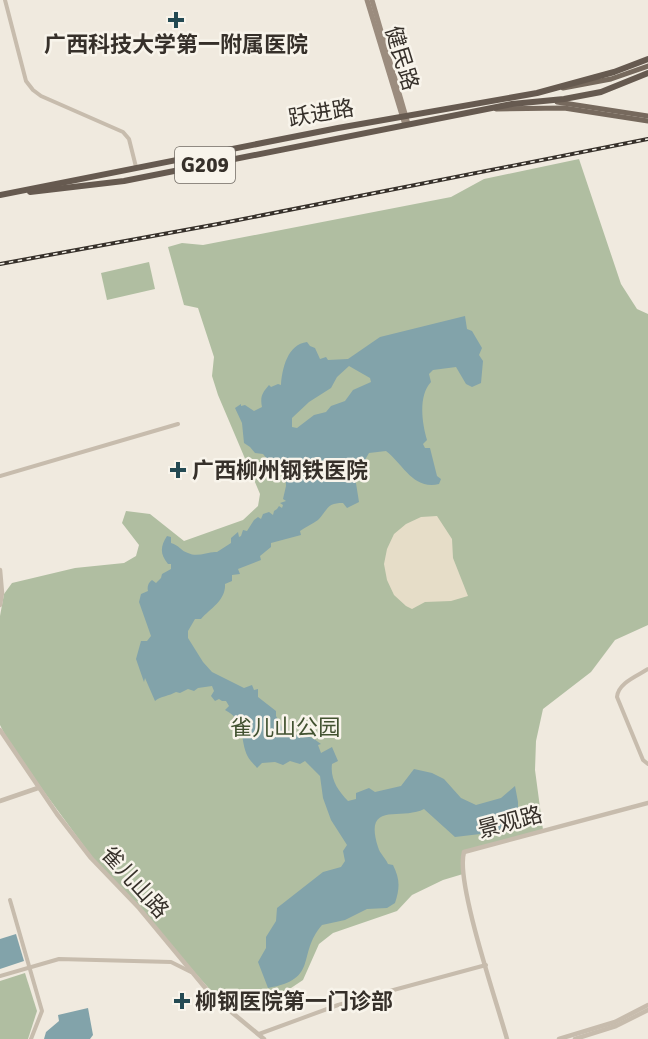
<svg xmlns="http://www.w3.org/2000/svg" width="648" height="1039" viewBox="0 0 648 1039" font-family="Signika,'Noto Sans SC',sans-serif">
  <rect width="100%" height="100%" fill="#f0eadf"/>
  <g fill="#b0bea1">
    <path d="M579 159 621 284 637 309 648 314V625L615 640 591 672 543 709 536 741 535 770 543 830 464 852 463 874 443 880 412 895 397 911 333 933 319 944 303 980 285 992 229 1007 213 993 92 857 42 789 5 735 0 725V616L4 594 12 583 75 568 124 563 136 556 139 545 122 523 126 511 150 514 184 541 243 520 258 506 260 494 218 395 212 376 214 357 198 308 184 305 168 247 182 243 203 245 451 197 484 179Z"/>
    <path d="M149 262 155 289 107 300 101 273Z"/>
    <path d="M25 973 37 1011 28 1039H0V981Z"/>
  </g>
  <path fill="#e6ddc8" d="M437 516 452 539 453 558 468 596 451 601 425 602 412 609 406 606 394 595 387 580 384 564 387 549 394 534 406 524 421 517Z"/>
  <g fill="#82a3aa" fill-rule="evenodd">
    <path d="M465 316 467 329 472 331 482 348 479 355 483 361 481 383 472 387 466 384 456 367 433 370 429 374 431 382C418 396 422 423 427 440L423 444 425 448H430L437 476 441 479 439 484C413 490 403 464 386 451L369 453 355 477 359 502 347 508 343 503C326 503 328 510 318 520 313 524 305 527 300 531L301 535 271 543V547L260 556 261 560 238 569 240 574 232 575V581L225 584C226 600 211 608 201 619H195L188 631V638L203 662 212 672 244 688 252 685 254 690 258 689V697L276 711V716L283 729 289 731 293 735C304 733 312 737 321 744L318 745 321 753 332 747 338 761 332 764C330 779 338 791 348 801L356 799V793L369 788 375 792 401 786 414 769 432 773 444 779 461 798 476 805 501 798 515 786 518 802V822L497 832 455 837 424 809C402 821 363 800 378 847 380 854 385 857 388 864L393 865C400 879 400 888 395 903L387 908 367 909 345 920 322 925C296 955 320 979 268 988L258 962 266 948V937L276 921 277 908 323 872 341 867 345 861 343 851 347 845 331 820 323 798 320 776 305 761 300 764 290 761 283 765 275 762 262 763 257 768C255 765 250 761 248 757 239 740 247 721 225 710L229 706 226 701H222L219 699 215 701 211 696 214 691 212 686 198 688 194 691 188 689 180 693 176 692C169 696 161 696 155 701L145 678 144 682 136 659 141 641H147L151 636 139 602 141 594 148 591C147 587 148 583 152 580L156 583 161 578 162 574 171 569V564H168C160 554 160 547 167 536L171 537V543C179 545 181 551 188 553 198 558 208 551 217 552L231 543V538L238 532 239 537 241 536 243 530 247 531 254 520 258 517 261 519 263 514 269 512 273 515 274 511 277 509 279 506 282 508 283 505 280 503 286 501 283 499 286 486 285 466 280 465 278 468 274 461 268 460 263 454 255 453 250 447 244 443 242 423 235 408 241 404V406L245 405 254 411 262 407C260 397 262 393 269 385L271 387 278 384 281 385C282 368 288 344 307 342L310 346 315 348 320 359 326 357 328 360 348 359 380 337ZM349 366 370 378 371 382 353 390 345 401 331 406 326 412 314 415 297 428 292 427V418L309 402 331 388 337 377Z"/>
    <path d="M16 934 24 961 0 969V939Z"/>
    <path d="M88 1008 93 1035 90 1039H44L46 1032 59 1021 58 1015Z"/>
  </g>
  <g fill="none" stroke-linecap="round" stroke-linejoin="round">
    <g stroke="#c7bcad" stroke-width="4">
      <path d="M5 0 26 81 33 90 41 96 123 132 129 139 136 167"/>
      <path d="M0 476 178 424"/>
      <path d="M648 669C637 676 618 683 617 697L643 760 648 764"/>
      <path d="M10 900 42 1011 31 1039"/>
      <path d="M0 976 59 959 171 962 191 972"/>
      <path d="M259 1034 338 1005 486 965"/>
    </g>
    <g stroke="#c7bcad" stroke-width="4.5">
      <path d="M0 570 2 593 0 605"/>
      <path d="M0 730 57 814 91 858 139 908 212 996 264 1039"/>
      <path d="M0 801 38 788"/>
      <path d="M507 1039C497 1003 455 881 464 852L648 803"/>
      <path d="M559 1039 615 1022 648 1005"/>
      <path d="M575 1039 616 1026 648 1010"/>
    </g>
    <g stroke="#9b8c7e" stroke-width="5">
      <path d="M367 0 405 125"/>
      <path d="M372 0 408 124"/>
    </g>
    <g stroke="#76695d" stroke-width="5">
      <path d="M563 88 611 79 648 66"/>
      <path d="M557 102 648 116"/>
      <path d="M496 109 564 108 648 121"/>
    </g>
    <g stroke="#665a50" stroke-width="6">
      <path d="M30 192 124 181 512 104 564 99 601 92 648 73"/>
      <path d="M0 195 338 128 537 93 614 72 648 59"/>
    </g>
    <defs>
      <path id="rail" d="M0 264 218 224 648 139"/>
    </defs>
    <use href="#rail" stroke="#36302a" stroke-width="4"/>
    <use href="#rail" stroke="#f8f4eb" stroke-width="1.5" stroke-dasharray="4.5" stroke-linecap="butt"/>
  </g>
  <g fill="#244a53" stroke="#f8f4eb" stroke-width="2">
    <path d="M173 11h6v6h6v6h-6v6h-6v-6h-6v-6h6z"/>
    <path d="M175 461h6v6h6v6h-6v6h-6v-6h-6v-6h6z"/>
    <path d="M179 992h6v6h6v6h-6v6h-6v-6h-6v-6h6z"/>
  </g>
  <g text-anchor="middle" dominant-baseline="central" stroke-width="5" stroke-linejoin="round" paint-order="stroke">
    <rect fill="#f8f4eb" stroke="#706b64" stroke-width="1.5" x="175" y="147" width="60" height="36" rx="4.5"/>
    <g font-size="21" font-weight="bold" fill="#36302a">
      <text x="205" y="165">G209</text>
    </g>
    <g font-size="22" font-weight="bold" fill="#36302a" stroke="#f8f4eb" text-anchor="start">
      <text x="176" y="44" text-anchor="middle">广西科技大学第一附属医院</text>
      <text x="192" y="470">广西柳州钢铁医院</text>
      <text x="195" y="1001">柳钢医院第一门诊部</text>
    </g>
    <g font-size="22" fill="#36302a" stroke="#f8f4eb">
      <text transform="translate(402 58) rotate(73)">健民路</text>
      <text transform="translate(321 113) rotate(-10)">跃进路</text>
      <text transform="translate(510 822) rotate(-15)">景观路</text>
      <text transform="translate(135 882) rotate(48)">雀儿山路</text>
    </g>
    <g font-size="22" fill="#425231" stroke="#f8f4eb">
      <text x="285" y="727">雀儿山公园</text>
    </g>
  </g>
</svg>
